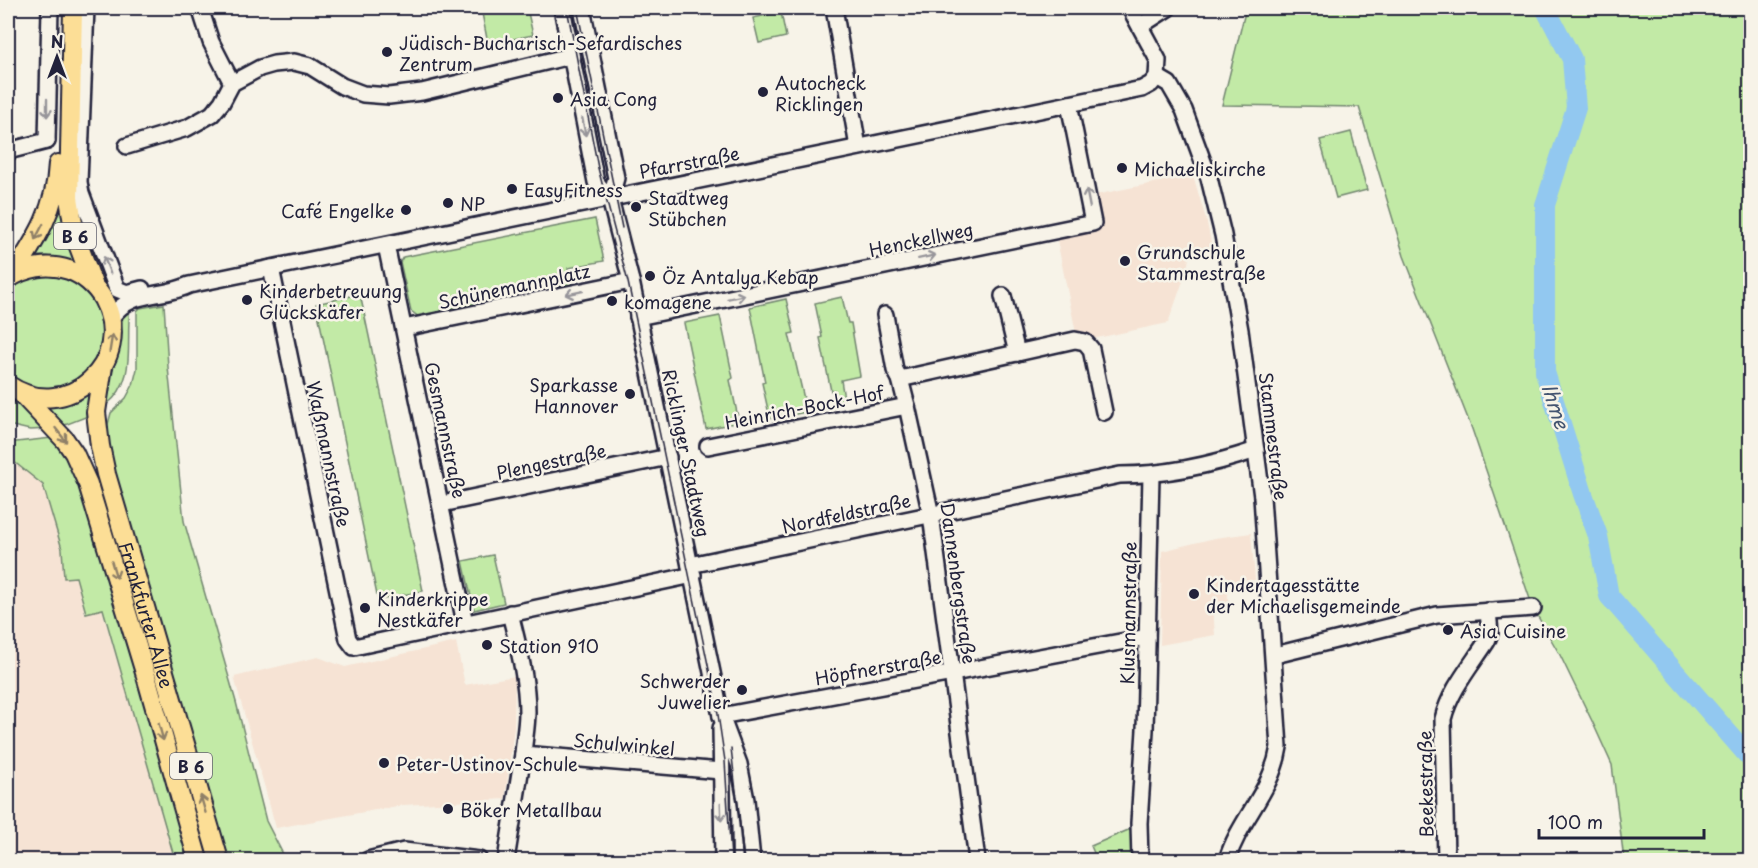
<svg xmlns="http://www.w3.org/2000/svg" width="1758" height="868" viewBox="0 0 1758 868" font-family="'Playpen Sans',sans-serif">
  <rect width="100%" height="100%" fill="#f7f3e8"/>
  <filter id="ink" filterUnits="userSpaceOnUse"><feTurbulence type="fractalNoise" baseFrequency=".0167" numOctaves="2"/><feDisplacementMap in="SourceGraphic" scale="12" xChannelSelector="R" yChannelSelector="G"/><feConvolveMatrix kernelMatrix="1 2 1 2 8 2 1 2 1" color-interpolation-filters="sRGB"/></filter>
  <g filter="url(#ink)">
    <g fill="#f6e3d4">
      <path d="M1193 175 1207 223 1212 247 1190 252 1187 270 1168 323 1083 341 1077 338 1056 235 1101 227 1095 195Z"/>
      <path d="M8 457 43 485 62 549 63 575 65 578 76 576 85 613 102 609 166 827 174 860H8Z"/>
      <path d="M1251 533 1255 580 1243 581V584L1228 586V602L1213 608 1215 635 1160 645 1162 551 1215 538Z"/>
      <path d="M456 642 465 685 515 676 514 727 505 799 403 805 276 828 234 677 318 657 345 667Z"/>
    </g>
    <g fill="#c2eaa6" stroke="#728670" stroke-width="1.5">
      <path d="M481 8H527L533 35 488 44Z"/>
      <path d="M1246 8H1750V860H1624L1612 765 1592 721 1560 655 1533 608 1472 429 1404 256 1359 107 1222 105Z"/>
      <path d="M781 12 786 37 759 43 753 18Z"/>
      <path d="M1351 132 1367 190 1336 198 1320 140Z"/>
      <path d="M60 211 77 265 46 256H34Z"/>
      <path d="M595 219 604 261 568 268 571 284 419 317 411 311 400 262 403 257Z"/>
      <path d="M42 275C54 275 66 277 77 284 118 310 107 377 60 387 54 388 47 391 42 390 31 389 18 381 8 377V288L18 282Z"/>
      <path d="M360 294 423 591 378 600 316 304Z"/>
      <path d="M842 297 848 323H851L860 376 841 380 844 399 836 401 834 390 831 391 820 338 822 337 815 303Z"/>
      <path d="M786 299 794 333 789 334 807 412 770 419 762 383 765 382 750 307Z"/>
      <path d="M164 304 168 367 184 521 236 702 266 821 286 860H229L183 711 123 503 108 444V424L111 413 126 398 133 385 137 369V311L140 308Z"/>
      <path d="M130 308C125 342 138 381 106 405V391L119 349 123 315Z"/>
      <path d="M720 316 733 378 730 380 739 422 706 429 684 323Z"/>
      <path d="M88 393 91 394 88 416 65 425 47 410 48 407 71 403Z"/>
      <path d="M8 398 33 415 48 429 30 430 8 425Z"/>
      <path d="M52 438 67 455 81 483 191 860H175L103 609 86 613 76 577 64 578 62 549 43 485 8 457V443Z"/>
      <path d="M493 555 504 603 474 610 463 561Z"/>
      <path d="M1133 828V860H1097L1091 846Z"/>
    </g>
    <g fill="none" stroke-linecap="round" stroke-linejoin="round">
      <path stroke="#92c8f0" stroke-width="20" d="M1545 8 1572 59 1576 108 1545 205V372L1583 494 1598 536 1609 596 1750 758"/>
      <defs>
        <g id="minor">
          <path d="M86 8 79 182 81 193 117 289 127 293 142 289"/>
          <path d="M200 8 211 42 232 83"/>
          <path d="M562 8 596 182 610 199 631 281 721 716 739 764 746 800 752 860"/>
          <path d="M582 8 616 178 610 199"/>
          <path d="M834 8 858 147"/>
          <path d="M1130 8 1158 60 1157 77"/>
          <path d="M1140 26 1168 8"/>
          <path d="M1157 77 1169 84 1184 110 1209 178 1223 235 1240 330 1262 497 1279 747C1272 792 1240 818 1227 860"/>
          <path d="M47 141 50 8"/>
          <path d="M127 146 187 128 212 114 222 102 232 83 260 68 274 64 294 62 310 66 342 86 363 94 389 96 422 92 570 56"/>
          <path d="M8 151 47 141"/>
          <path d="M386 245 465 623"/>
          <path d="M271 268 348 639 354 647 693 575"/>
          <path d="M1003 296 1017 353"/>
          <path d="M885 315 895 370 900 379 907 406 931 515 977 860"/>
          <path d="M638 317 1093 223 1069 104"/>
          <path d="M111 318C130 289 161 299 189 285L1142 89 1151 84 1157 77"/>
          <path d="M404 328 631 281"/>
          <path d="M900 379 1075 340 1085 342 1091 349 1104 412"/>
          <path d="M708 446 907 406"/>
          <path d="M442 504 668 457"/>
          <path d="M690 565 1120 475C1168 475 1212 465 1256 450"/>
          <path d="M510 613C518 646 527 678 527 712 527 726 524 741 523 754L721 771"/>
          <path d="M1275 655 1437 615 1533 608"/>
          <path d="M721 716 1147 637"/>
          <path d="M721 728 723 860"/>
          <path d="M368 860 404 851 479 860"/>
          <path d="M506 860 523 754"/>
          <path d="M1140 860 1139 823 1145 730 1151 475"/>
          <path d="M1446 860 1443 719C1450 690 1471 666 1487 641L1490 633 1488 611"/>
        </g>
        <g id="major">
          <path d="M73 8 69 198 75 236 93 284"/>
          <path d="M13 275C37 238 56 209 58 164"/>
          <path d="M8 279C26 267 48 263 69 270 83 275 96 286 103 299 137 362 66 425 8 385"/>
          <path id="s1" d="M103 366 96 412 100 446 106 474 219 860"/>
          <path d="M21 393 65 440 74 453 88 484 146 676 198 860"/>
        </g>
      </defs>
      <use href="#minor" stroke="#22223b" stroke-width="20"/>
      <use href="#major" stroke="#22223b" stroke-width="22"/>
      <use href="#minor" stroke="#f7f3e8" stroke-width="15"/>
      <use href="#major" stroke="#fcde96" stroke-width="18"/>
      <g stroke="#22223b" stroke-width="1.5">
        <path d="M567 8 598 168 628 282 717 708 725 761 731 860"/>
        <path d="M577 8 622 228"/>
        <path d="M731 748 744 860"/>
      </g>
    </g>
    <defs><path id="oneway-shaft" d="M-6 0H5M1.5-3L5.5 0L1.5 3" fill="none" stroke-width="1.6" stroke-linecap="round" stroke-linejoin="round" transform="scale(1.5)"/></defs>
    <g stroke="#97959a">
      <use href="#oneway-shaft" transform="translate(47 108) rotate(90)"/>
      <use href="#oneway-shaft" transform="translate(584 127) rotate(79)"/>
      <use href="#oneway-shaft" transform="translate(1088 198) rotate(-101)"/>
      <use href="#oneway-shaft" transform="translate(927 257) rotate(-12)"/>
      <use href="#oneway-shaft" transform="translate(107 265) rotate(-111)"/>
      <use href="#oneway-shaft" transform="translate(574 293) rotate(168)"/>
      <use href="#oneway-shaft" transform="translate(736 297) rotate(-12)"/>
      <use href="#oneway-shaft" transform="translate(721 812) rotate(88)"/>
    </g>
    <g stroke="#8f8068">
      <use href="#oneway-shaft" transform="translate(39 232) rotate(118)"/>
      <use href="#oneway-shaft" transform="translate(111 343) rotate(-81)"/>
      <use href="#oneway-shaft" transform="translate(61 435) rotate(52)"/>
      <use href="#oneway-shaft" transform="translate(114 570) rotate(73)"/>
      <use href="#oneway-shaft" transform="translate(161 732) rotate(74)"/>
      <use href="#oneway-shaft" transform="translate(203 804) rotate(-106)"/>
    </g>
  </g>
  <g fill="#22223b" stroke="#f7f3e8" stroke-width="2">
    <circle cx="387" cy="52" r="6"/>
    <circle cx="763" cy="92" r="6"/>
    <circle cx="558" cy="98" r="6"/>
    <circle cx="1122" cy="168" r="6"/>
    <circle cx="512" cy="189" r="6"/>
    <circle cx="448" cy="203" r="6"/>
    <circle cx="636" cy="207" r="6"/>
    <circle cx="406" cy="210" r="6"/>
    <circle cx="1125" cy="261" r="6"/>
    <circle cx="650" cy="276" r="6"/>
    <circle cx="247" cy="300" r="6"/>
    <circle cx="612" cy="301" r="6"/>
    <circle cx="630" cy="394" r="6"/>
    <circle cx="1194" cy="594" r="6"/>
    <circle cx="365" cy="608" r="6"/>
    <circle cx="1448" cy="630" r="6"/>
    <circle cx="487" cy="645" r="6"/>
    <circle cx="742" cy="690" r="6"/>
    <circle cx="384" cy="763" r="6"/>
    <circle cx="448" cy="809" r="6"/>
  </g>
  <g text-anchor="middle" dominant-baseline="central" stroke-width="5" stroke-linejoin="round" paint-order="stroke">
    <g fill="#f7f3e8" stroke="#62616f" stroke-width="1.5">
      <rect x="54" y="223" width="42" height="26" rx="4.5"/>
      <rect x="170" y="753" width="42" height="26" rx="4.5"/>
    </g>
    <g font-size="16" font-weight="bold" fill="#22223b">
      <text x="75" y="236">B 6</text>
      <text x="191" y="766">B 6</text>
    </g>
    <g font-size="18" fill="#22223b" stroke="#f7f3e8" text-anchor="start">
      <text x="399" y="42">Jüdisch-Bucharisch-Sefardisches<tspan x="399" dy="21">Zentrum</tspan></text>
      <text x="775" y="82">Autocheck<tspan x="775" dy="21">Ricklingen</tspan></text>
      <text x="570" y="98">Asia Cong</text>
      <text x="1134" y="168">Michaeliskirche</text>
      <text x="524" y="189">EasyFitness</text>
      <text x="648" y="197">Stadtweg<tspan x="648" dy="21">Stübchen</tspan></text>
      <text x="460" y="203">NP</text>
      <text x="394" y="210" text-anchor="end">Café Engelke</text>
      <text x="1137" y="251">Grundschule<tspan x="1137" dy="21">Stammestraße</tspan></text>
      <text x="662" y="276">Öz Antalya Kebap</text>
      <text x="259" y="290">Kinderbetreuung<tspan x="259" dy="21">Glückskäfer</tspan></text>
      <text x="624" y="301">komagene</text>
      <text x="618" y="384" text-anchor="end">Sparkasse<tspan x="618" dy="21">Hannover</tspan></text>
      <text x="1206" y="584">Kindertagesstätte<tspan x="1206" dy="21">der Michaelisgemeinde</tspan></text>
      <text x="377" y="598">Kinderkrippe<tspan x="377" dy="21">Nestkäfer</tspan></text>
      <text x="1460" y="630">Asia Cuisine</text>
      <text x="499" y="645">Station 910</text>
      <text x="730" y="680" text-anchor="end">Schwerder<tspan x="730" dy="21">Juwelier</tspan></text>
      <text x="396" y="763">Peter-Ustinov-Schule</text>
      <text x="460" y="809">Böker Metallbau</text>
    </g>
    <g font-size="18" fill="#22223b" stroke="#f7f3e8">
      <text transform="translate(689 162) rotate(-11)">Pfarrstraße</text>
      <text transform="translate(921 239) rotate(-12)">Henckellweg</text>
      <text transform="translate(514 286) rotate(-12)">Schünemannplatz</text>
      <text transform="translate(804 407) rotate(-11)">Heinrich-Bock-Hof</text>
      <text transform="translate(446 430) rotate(78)">Gesmannstraße</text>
      <text transform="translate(1274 436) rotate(83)">Stammestraße</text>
      <text transform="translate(687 453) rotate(78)">Ricklinger Stadtweg</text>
      <text transform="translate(329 454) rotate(78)">Waßmannstraße</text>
      <text transform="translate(551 461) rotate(-12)">Plengestraße</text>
      <text transform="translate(846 513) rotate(-12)">Nordfeldstraße</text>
      <text transform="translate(959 583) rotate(82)">Dannenbergstraße</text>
      <text transform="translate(1128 613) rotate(-89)">Klusmannstraße</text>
      <text stroke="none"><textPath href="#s1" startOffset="256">Frankfurter Allee</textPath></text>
      <text transform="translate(878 667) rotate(-10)">Höpfnerstraße</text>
      <text transform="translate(624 744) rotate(5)">Schulwinkel</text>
      <text transform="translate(1425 784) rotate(-91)">Beekestraße</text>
    </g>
    <g font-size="20" font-style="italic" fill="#445471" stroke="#f7f3e8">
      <text transform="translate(1556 406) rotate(72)">Ihme</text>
    </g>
  </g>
  <rect width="1758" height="868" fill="none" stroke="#f7f3e8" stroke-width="30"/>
  <rect x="15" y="15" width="1728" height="838" fill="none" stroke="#22223b" stroke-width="2" filter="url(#ink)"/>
  <g transform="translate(57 57)" stroke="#f7f3e8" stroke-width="4.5" paint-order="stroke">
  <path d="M0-4.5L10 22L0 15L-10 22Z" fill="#22223b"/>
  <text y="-9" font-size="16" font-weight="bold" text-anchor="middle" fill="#22223b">N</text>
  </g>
  <path d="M1539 829v9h165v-9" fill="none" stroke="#22223b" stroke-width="3"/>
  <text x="1548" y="829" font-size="18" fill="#22223b" stroke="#f7f3e8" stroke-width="4.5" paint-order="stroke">100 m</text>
</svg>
